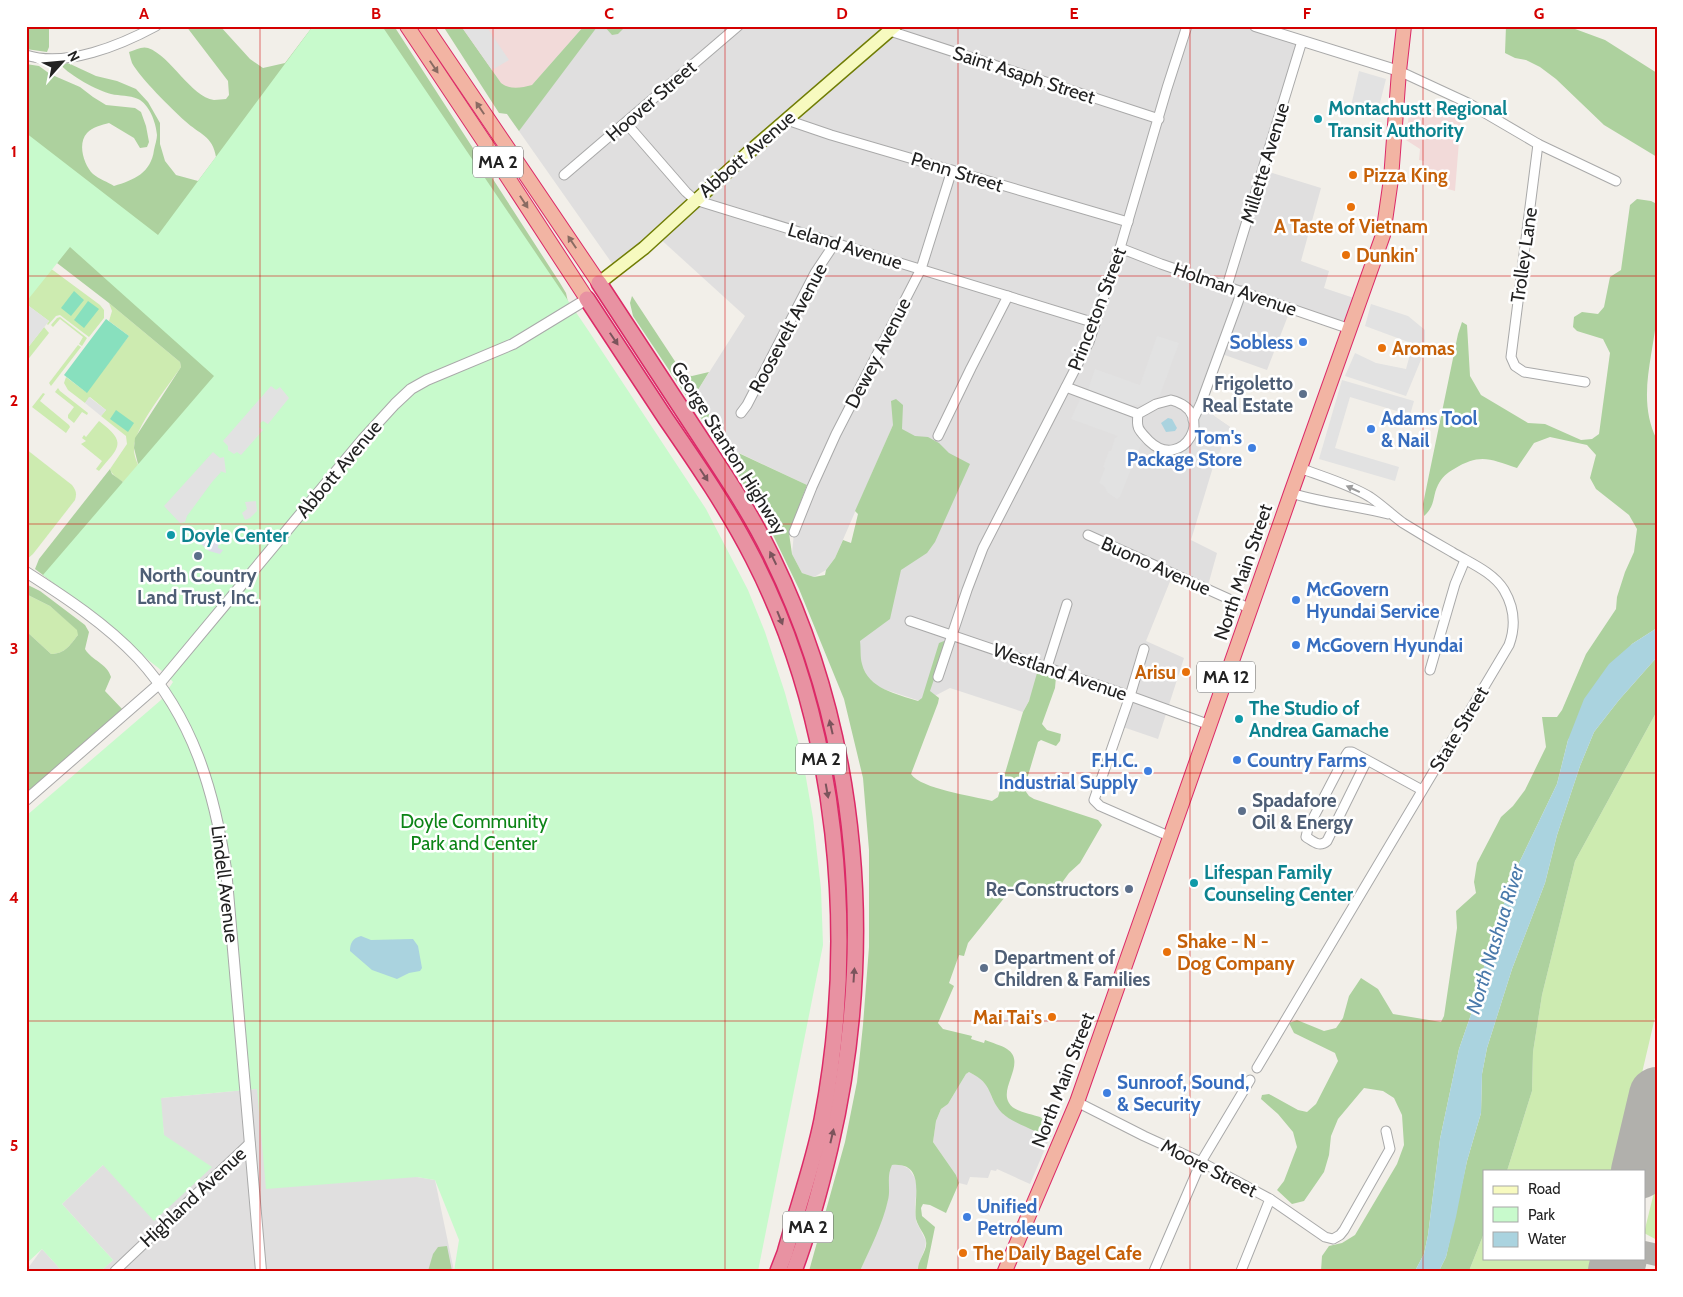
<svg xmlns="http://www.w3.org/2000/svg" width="1683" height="1297" viewBox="0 0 1683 1297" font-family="Cabin,sans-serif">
  <rect width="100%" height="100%" fill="#f2efe9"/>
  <g fill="#e0dfdf">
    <path d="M584 26H1255L1302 41 1263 170 1321 188 1301 261 1329 271 1324 288 1360 300 1350 329 1291 308 1267 370 1219 353 1201 403 1206 406 1214 416 1230 427 1213 467 1191 540 1217 553 1207 589 1173 574 1146 641 1184 658 1158 739 1120 726 1130 696 1046 668 1023 712 950 688 923 702 859 681 851 649 893 425 835 558 826 570 814 577 802 573 792 554 794 532 811 487 731 449 696 393 745 316 657 236 616 269 507 114Z"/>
    <path d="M969 1072 980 1078 989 1088 992 1098 1004 1115 1050 1137 1030 1184 997 1169 996 1171 991 1170 988 1178 970 1177 967 1185 959 1183 956 1175 933 1142 936 1121 941 1109 948 1104 966 1074Z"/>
    <path d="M257 1089 417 1177 435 1180 454 1271H101L113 1260 62 1204 103 1165 164 1135 160 1098Z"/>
    <path d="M900 1164 909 1169 915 1178 917 1187 915 1205 916 1221 926 1241 925 1248 918 1266V1271H860L878 1229 888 1200V1172L892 1165Z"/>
    <path d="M42 1249 62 1271H26Z"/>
  </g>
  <g fill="#f2dad9">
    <path d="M450 26H584L507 114Z"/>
    <path d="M1410 104 1433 110 1434 108 1461 116 1455 191 1424 182 1422 177 1424 161 1419 160 1420 149 1406 140Z"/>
  </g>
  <g fill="#cdebb0">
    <path d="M50 268 100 305 104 310V318L89 337 60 315 56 316 48 325 47 324 49 321 26 304V293Z"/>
    <path d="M109 303 180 362 181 367C169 385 134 428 134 448 133 461 148 483 154 495 141 489 115 483 110 469L127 444 126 436 101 416 106 410 90 397 85 403 68 390 64 383 66 377 86 392 129 336 109 321 112 311Z"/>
    <path d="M60 317 87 338 82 346 79 344 83 337 60 319 53 327 51 325 57 318Z"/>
    <path d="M44 327 49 333 26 362V350Z"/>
    <path d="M78 345 81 347 51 386 49 383Z"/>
    <path d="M58 388 60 391 88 413 87 415 82 412 74 423 68 418V415L74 407 55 392Z"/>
    <path d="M43 393 45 394 40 401 69 425 70 427 66 433 32 407Z"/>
    <path d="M99 421C128 443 119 447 99 471L96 469 102 461 81 444 86 441 82 438 84 435 86 437Z"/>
    <path d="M26 449 72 485C76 490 77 494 75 500L33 554 26 560Z"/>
    <path d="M26 594 50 606 78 630V635C70 645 65 654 51 654L26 631Z"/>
    <path d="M1657 711V1009L1619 1171H1507L1532 1091 1533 1052 1542 995 1575 861Z"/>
    <path d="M1657 1180V1240L1644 1233Z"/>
    <path d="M1484 1233V1258H1599L1596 1271H1469Z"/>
  </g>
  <g fill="#add19e">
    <path d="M26 26H49V47L47 52 26 49Z"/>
    <path d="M186 26H220L250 59 263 68 285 63 313 26H394L560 283 566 293 568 302 138 464 134 448 135 438 181 367 180 362 109 303 57 263 69 246 26 201V64L39 66 50 74 80 87 93 97 106 105 135 108 141 112 146 126 149 142 147 147 140 148 134 138 109 123C102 125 92 127 87 133 77 144 84 165 93 174 99 179 108 182 114 186 134 180 151 173 154 150 155 145 157 139 157 135 156 122 149 104 138 99 129 95 120 96 111 94 98 91 69 75 61 65L68 63 96 76 117 81 136 89 148 102 160 123V144L165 161 176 175 198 181 216 157C213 136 199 134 185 121 171 108 141 79 132 63 131 60 130 56 129 52 135 50 142 46 148 48 171 56 191 97 214 100 218 100 223 99 226 99L229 95 228 81Z"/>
    <path d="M443 26H461L501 83C510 90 521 88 532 85L584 26H600L597 27 519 131 507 114 499 113Z"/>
    <path d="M604 26H626L618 34 612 35Z"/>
    <path d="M1506 26H1567L1605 40 1657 73V157L1604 125 1556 79 1540 67 1526 60 1515 58 1505 53Z"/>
    <path d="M1637 199 1651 201 1657 204C1657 240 1659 276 1657 312 1654 356 1636 398 1657 440V628L1632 644 1568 740 1557 784 1519 863 1491 939 1475 1003 1459 1049 1440 1139 1428 1235 1424 1254 1415 1271H1321L1322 1256 1329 1246 1342 1243 1355 1235 1397 1164 1404 1145 1402 1115 1394 1098 1383 1091 1364 1088 1338 1119 1331 1136 1329 1155 1324 1172 1304 1201 1292 1204 1277 1190 1284 1181 1297 1147 1293 1132 1278 1114 1261 1099 1262 1095 1269 1094 1298 1110 1307 1112 1316 1104 1338 1061 1335 1053 1294 1033 1289 1023 1297 1020 1324 1031 1336 1028 1343 1018 1349 996 1361 978 1378 989 1393 1014 1441 1022 1444 1016 1457 928 1456 911 1476 893 1474 882 1477 863 1501 817 1513 806 1525 790 1546 747 1542 717H1557L1562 710 1586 654 1616 609 1617 597 1625 572 1634 552 1637 529 1629 515 1596 489 1590 478 1596 455 1587 445 1550 437 1534 443 1517 468C1490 459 1480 453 1454 469 1447 473 1442 477 1438 485 1432 497 1436 505 1424 516L1423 504 1458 334 1462 322 1467 325 1470 376 1481 395 1528 423 1545 424 1581 440 1592 439 1599 434 1610 353 1603 339 1577 331 1573 327 1574 317 1582 312 1598 314 1604 307 1610 277 1621 270 1630 205Z"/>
    <path d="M632 296 684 375 692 376 709 372 696 393 730 449 807 485 789 533 792 554 802 573 814 577 825 575 826 570 835 558 843 540 851 543 858 514 855 511 893 425 891 401 896 399 903 405 902 429 915 436 928 437 939 443 949 453 970 464 935 542 927 553 901 570 890 619 860 641C861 648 860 657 862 664 868 689 897 694 918 701L922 698 939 643 944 641 945 647 930 691 939 698 938 703 911 774C921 789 973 796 992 801L998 797 1023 712 1029 701 1037 673 1040 672 1056 677 1055 688 1042 724 1047 730 1061 734 1060 741 1056 746 1041 740 1038 742 1024 789 1029 796 1034 799 1098 820 1102 825 1080 863 1069 873 1056 891 1042 897 1017 883 1013 887 968 943 964 956 959 955 949 983 954 986 938 1023 943 1029 972 1036 971 1039 984 1043 985 1040C992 1043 1001 1045 1007 1049 1027 1062 999 1087 1009 1103 1014 1112 1031 1114 1040 1117 1044 1120 1048 1123 1052 1127L1053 1131 1050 1137C1038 1132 1011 1122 1002 1113 986 1095 995 1085 969 1072L966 1074 948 1104 941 1109 936 1121 933 1142 956 1175 959 1183 946 1213 930 1205 923 1204 921 1208 922 1216 935 1227 926 1271H918C917 1260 928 1251 926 1241 925 1234 918 1227 916 1219 913 1200 927 1162 892 1165 886 1177 891 1188 888 1200 883 1223 870 1249 860 1271H809L845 1142 857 1082 863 1025 869 947V850L863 778 844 699 799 589 772 533 733 466 633 316 630 303Z"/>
    <path d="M110 469 112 474 123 482 79 602 35 569 39 559Z"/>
    <path d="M26 584 40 591 85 625 89 632 85 649C92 661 107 663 111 677L105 691 123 710 26 795V631L51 654C65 654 70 645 78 635L77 630 50 606 26 594Z"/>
    <path d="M1657 657V711L1575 861 1542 995 1533 1052 1532 1091 1507 1171H1484V1233L1469 1271H1439L1446 1257 1467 1161 1481 1113 1482 1074 1487 1048 1512 969 1545 883 1557 835 1580 766 1594 732 1619 700Z"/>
    <path d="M447 1246 452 1271H428L433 1254 438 1247Z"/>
  </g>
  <path fill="#c8facc" d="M313 26H382L590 333 706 509 748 590 765 632 785 693 802 755 813 818 821 889 823 945 758 1271H454L459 1240 435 1180 417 1177 266 1189 257 1089 161 1098 164 1135 212 1167 154 1221 103 1165 62 1204 113 1260 101 1271H62L42 1249 26 1264V816L161 700 173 682C164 671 155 666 145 657 112 627 78 601 43 575L214 376 70 247 26 302V133L158 235Z"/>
  <g fill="#88e0be">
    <path d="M74 291 84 300 71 316 61 308Z"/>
    <path d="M88 301 99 309 84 328 74 320Z"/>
    <path d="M106 319 129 336 87 393 64 375Z"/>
    <path d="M116 410 134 423 128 432 110 419Z"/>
  </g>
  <g fill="#e2e2e2">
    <path d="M461 26H486L509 60 492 70Z"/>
    <path d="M1359 71 1386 79 1377 115 1351 106Z"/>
    <path d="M1371 304 1408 316 1425 330V350L1406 396 1345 376 1355 353 1376 363 1406 369 1411 351V343L1365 326Z"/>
    <path d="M29 306 49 321 26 350V310Z"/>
    <path d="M1157 336 1179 343 1160 395 1148 404 1130 405 1088 390 1095 369 1140 385Z"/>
    <path d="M1342 380 1414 401 1410 415 1350 397 1335 448 1399 467 1395 481 1319 459Z"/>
    <path d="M271 386 276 390 280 387 289 398 268 424 263 421 260 423 259 427 263 430 241 455 237 452 234 454 228 450V446L223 441Z"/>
    <path d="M89 397 106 410 101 416 85 403Z"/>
    <path d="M1080 399 1128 415 1137 428 1142 442 1120 497 1117 499 1108 493 1104 486 1099 483 1105 468 1103 467 1109 451H1111L1115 438 1118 436 1071 419Z"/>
    <path d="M1201 403 1206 406 1214 416 1230 427 1213 467 1183 456 1167 457 1149 449 1152 444 1181 447Z"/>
    <path d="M213 452 220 458 224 457 226 473 220 471 221 472 212 482 187 516 185 522 180 523 164 506Z"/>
    <path d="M256 501 257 511 250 518 245 520 242 513 247 509 245 502Z"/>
  </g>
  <path fill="#dddde8" d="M211 530 218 537 215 539 220 544 218 546V548L223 550 220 554 209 551 199 542Z"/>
  <g fill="#aad3df">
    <path d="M1168 418 1172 419 1177 428 1175 431 1166 432 1161 423Z"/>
    <path d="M1657 628V657L1619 700 1594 732 1580 766 1557 835 1545 883 1512 969 1487 1048 1482 1074 1481 1113 1467 1161 1456 1217 1446 1257 1439 1271H1415L1424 1254 1428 1235 1440 1139 1459 1049 1475 1003 1491 939 1519 863 1557 784 1568 740 1584 699 1609 664 1632 644Z"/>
    <path d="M361 936 371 940 413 939 418 946 422 968 420 971 409 973 397 979 372 970 350 951C350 943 353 938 361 936Z"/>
  </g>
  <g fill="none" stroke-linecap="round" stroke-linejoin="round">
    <g stroke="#b1b0ac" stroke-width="22">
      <path d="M1644 1252 1657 1255"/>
      <path d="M1616 1271 1624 1258"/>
    </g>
    <g stroke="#b1b0ac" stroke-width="56">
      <path d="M1639 1171 1657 1095"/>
      <path d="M1616 1271 1619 1258"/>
    </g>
    <defs>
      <g id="minor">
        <path d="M890 31 1159 119"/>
        <path d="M26 55C66 68 121 45 156 26"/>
        <path d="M1399 71 1468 103 1538 144 1616 181"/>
        <path d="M787 120 831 135 1128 222"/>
        <path d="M626 123 686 192 695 200 1095 323"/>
        <path d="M1538 144 1511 357 1515 366 1524 372 1585 382"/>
        <path d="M564 175 738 26"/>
        <path d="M1120 248 1161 264 1350 329"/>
        <path d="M1227 286 1302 41"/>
        <path d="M1066 387 1138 414"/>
        <path d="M1171 400C1219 412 1182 473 1149 441 1139 430 1136 429 1138 414L1156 404Z"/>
        <path d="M741 413 747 405 815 273 835 243"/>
        <path d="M1193 420 1201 403 1242 291"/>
        <path d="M938 436 971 368 1008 296"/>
        <path d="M1291 493C1323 503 1356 506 1388 514"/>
        <path d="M794 532 812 487 836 434 921 269 952 170"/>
        <path d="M1088 535 1251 609"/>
        <path d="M910 621 1130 696 1210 725"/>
        <path d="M1144 649 1130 696 1094 800 1100 806 1171 837"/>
        <path d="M1047 667 1067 604"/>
        <path d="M1430 670 1455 584 1465 560"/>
        <path d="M938 677 967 590 983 548 1089 342 1120 248 1167 88 1187 26"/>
        <path d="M1367 760 1352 752H1348L1346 755 1308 828 1306 837C1313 841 1319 848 1327 841L1367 760 1422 790"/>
        <path d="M1257 1068 1509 645C1516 626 1514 607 1504 590 1493 572 1470 563 1452 552 1436 543 1419 533 1403 523 1392 515 1382 505 1370 497 1349 484 1323 477 1300 468"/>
        <path d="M1077 1102 1144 1136 1201 1162 1270 1199 1325 1237 1333 1239 1340 1235 1344 1230 1390 1149 1386 1131"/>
        <path d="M115 1271 250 1143"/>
        <path d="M1154 1271 1201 1162 1250 1080"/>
        <path d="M1241 1271 1270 1199"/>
      </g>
      <g id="tertiary">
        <path d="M1255 26 1399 71"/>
        <path d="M26 572C65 597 106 624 138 658 193 718 214 790 226 869L261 1271"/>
        <path d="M26 800 159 684 363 439 395 404 411 389 427 380 513 344 587 299"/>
      </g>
      <path id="secondary" d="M599 283 644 248 748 153 895 26"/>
      <g id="trunk">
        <path d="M407 26 499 164 587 299"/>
        <path d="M425 26 599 283"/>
        <path d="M1005 1271 1077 1102 1291 493 1383 235 1391 179 1399 71 1404 26"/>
      </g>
      <g id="motorway">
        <path d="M599 283C632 333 665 383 698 434 724 474 751 513 772 557 861 740 876 951 830 1148 820 1190 809 1231 794 1271"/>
        <path d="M587 299C613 339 640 379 666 419 697 464 728 509 753 558 839 725 857 937 822 1120 813 1165 797 1209 785 1253L778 1271"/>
      </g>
    </defs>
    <use href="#minor" stroke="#a9a9a9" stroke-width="11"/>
    <use href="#tertiary" stroke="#a9a9a9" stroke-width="12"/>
    <use href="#secondary" stroke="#707d05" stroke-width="15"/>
    <use href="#trunk" stroke="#dc2a67" stroke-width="16"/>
    <use href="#motorway" stroke="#dc2a67" stroke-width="18"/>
    <use href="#minor" stroke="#fff" stroke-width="9"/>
    <use href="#tertiary" stroke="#fff" stroke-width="10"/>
    <use href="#secondary" stroke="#f7fabf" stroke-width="12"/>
    <use href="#trunk" stroke="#f2b4a3" stroke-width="14"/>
    <use href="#motorway" stroke="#e892a2" stroke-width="15"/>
  </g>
  <defs><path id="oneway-solid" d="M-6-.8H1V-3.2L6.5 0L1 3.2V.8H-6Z" transform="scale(1.25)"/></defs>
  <g fill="#8a6b62">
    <use href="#oneway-solid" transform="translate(434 67) rotate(56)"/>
    <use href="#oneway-solid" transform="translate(480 108) rotate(-124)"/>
    <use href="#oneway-solid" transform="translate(524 202) rotate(57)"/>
    <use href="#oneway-solid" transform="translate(572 242) rotate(-124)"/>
  </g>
  <g fill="#7b545c">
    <use href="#oneway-solid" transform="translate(614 339) rotate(56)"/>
    <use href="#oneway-solid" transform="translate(704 475) rotate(57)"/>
    <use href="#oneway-solid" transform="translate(773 558) rotate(-116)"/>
    <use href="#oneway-solid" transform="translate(780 618) rotate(68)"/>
    <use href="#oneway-solid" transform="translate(831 727) rotate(-103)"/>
    <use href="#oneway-solid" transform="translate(827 791) rotate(80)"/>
    <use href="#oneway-solid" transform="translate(854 975) rotate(-86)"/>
    <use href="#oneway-solid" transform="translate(832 1136) rotate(-77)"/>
  </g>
  <use fill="#9c9c9c" href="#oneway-solid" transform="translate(1353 489) rotate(-155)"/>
  <path fill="none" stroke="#d40000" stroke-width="1" stroke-opacity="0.55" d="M260 26V1271M493 26V1271M725 26V1271M958 26V1271M1190 26V1271M1423 26V1271M26 276H1657M26 524H1657M26 773H1657M26 1021H1657"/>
  <g fill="#0f9aa8" stroke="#fff" stroke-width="2">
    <circle cx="1318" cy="119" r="5"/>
    <circle cx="171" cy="535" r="5"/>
    <circle cx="1239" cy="719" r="5"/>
    <circle cx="1194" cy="883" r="5"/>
  </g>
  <g fill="#e8710a" stroke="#fff" stroke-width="2">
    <circle cx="1353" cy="175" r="5"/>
    <circle cx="1351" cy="207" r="5"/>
    <circle cx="1346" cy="255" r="5"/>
    <circle cx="1382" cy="348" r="5"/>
    <circle cx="1186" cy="672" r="5"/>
    <circle cx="1167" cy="952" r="5"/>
    <circle cx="1052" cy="1017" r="5"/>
    <circle cx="963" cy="1253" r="5"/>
  </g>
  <g fill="#3f7fe0" stroke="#fff" stroke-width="2">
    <circle cx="1303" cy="342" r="5"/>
    <circle cx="1371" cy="429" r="5"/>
    <circle cx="1252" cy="448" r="5"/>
    <circle cx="1296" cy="600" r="5"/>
    <circle cx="1296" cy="645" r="5"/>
    <circle cx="1237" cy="760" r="5"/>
    <circle cx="1148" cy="771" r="5"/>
    <circle cx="1107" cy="1093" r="5"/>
    <circle cx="967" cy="1217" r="5"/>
  </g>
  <g fill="#5c6f8a" stroke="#fff" stroke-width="2">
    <circle cx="1303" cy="394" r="5"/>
    <circle cx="198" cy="556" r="5"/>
    <circle cx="1242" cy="811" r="5"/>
    <circle cx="1129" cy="889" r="5"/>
    <circle cx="984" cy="968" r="5"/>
  </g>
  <g text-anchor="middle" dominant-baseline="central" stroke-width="5" stroke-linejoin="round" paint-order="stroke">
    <g fill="#fff" stroke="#646464" stroke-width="1">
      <rect x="473" y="146.5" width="50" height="31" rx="4"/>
      <rect x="1197" y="661.5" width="58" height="31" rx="4"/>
      <rect x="796" y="743.5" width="50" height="31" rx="4"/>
      <rect x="783" y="1211.5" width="50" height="31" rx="4"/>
    </g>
    <g font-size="18" font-weight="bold" fill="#222">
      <text x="498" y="162">MA 2</text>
      <text x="1226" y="677">MA 12</text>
      <text x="821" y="759">MA 2</text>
      <text x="808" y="1227">MA 2</text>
    </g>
    <g font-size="19" fill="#222" stroke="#fff">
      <text transform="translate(1024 75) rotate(18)">Saint Asaph Street</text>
      <text transform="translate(651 101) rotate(-41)">Hoover Street</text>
      <text transform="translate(747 154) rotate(-41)">Abbott Avenue</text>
      <text transform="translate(1265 163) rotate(-73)">Millette Avenue</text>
      <text transform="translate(957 172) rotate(17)">Penn Street</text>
      <text transform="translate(845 246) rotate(17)">Leland Avenue</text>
      <text transform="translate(1524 255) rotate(-82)">Trolley Lane</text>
      <text transform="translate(1235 289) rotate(19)">Holman Avenue</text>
      <text transform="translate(1097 309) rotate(-69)">Princeton Street</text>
      <text transform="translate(788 328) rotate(-62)">Roosevelt Avenue</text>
      <text transform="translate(878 353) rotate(-63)">Dewey Avenue</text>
      <text transform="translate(729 448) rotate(58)">George Stanton Highway</text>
      <text transform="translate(339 469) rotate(-50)">Abbott Avenue</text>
      <text transform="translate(1156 566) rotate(24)">Buono Avenue</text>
      <text transform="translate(1243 572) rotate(-71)">North Main Street</text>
      <text transform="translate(1060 672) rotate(19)">Westland Avenue</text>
      <text transform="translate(1459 729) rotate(-59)">State Street</text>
      <text transform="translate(225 884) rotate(83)">Lindell Avenue</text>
      <text transform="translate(1063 1080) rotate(-69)">North Main Street</text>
      <text transform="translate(1209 1168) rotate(27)">Moore Street</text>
      <text transform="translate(193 1197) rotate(-43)">Highland Avenue</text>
    </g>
    <g font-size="19" font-weight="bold" fill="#0d838f" stroke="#fff" text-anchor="start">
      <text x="1328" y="108">Montachustt Regional<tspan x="1328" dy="22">Transit Authority</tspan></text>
      <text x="181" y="535">Doyle Center</text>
      <text x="1249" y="708">The Studio of<tspan x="1249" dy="22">Andrea Gamache</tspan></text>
      <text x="1204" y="872">Lifespan Family<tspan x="1204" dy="22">Counseling Center</tspan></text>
    </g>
    <g font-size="19" font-weight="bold" fill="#c56008" stroke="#fff" text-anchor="start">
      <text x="1363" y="175">Pizza King</text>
      <text x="1351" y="226" text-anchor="middle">A Taste of Vietnam</text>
      <text x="1356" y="255">Dunkin'</text>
      <text x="1392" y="348">Aromas</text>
      <text x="1176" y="672" text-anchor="end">Arisu</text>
      <text x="1177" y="941">Shake - N -<tspan x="1177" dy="22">Dog Company</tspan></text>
      <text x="1042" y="1017" text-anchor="end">Mai Tai's</text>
      <text x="973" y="1253">The Daily Bagel Cafe</text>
    </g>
    <g font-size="19" font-weight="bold" fill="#366cbe" stroke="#fff" text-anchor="start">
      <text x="1293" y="342" text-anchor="end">Sobless</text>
      <text x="1381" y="418">Adams Tool<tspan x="1381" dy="22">&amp; Nail</tspan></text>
      <text x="1242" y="437" text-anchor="end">Tom's<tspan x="1242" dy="22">Package Store</tspan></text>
      <text x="1306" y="589">McGovern<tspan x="1306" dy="22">Hyundai Service</tspan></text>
      <text x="1306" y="645">McGovern Hyundai</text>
      <text x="1138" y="760" text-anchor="end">F.H.C.<tspan x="1138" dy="22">Industrial Supply</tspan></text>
      <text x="1247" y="760">Country Farms</text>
      <text x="1117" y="1082">Sunroof, Sound,<tspan x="1117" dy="22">&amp; Security</tspan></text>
      <text x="977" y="1206">Unified<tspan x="977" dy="22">Petroleum</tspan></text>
    </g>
    <g font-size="19" font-weight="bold" fill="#4e5e75" stroke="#fff" text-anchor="end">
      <text x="1293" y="383">Frigoletto<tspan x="1293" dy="22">Real Estate</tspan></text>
      <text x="198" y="575" text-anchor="middle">North Country<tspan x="198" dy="22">Land Trust, Inc.</tspan></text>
      <text x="1252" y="800" text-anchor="start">Spadafore<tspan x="1252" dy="22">Oil &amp; Energy</tspan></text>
      <text x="1119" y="889">Re-Constructors</text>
      <text x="994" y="957" text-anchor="start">Department of<tspan x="994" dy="22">Children &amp; Families</tspan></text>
    </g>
    <g font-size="19" fill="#0c8416" stroke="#fff">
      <text x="474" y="821">Doyle Community<tspan x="474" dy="22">Park and Center</tspan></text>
    </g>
    <g font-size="20" font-style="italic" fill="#4a7aab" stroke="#fff">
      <text transform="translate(1495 939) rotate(-73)">North Nashua River</text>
    </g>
  </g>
  <rect width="1683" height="1297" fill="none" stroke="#ffffff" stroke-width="55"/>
  <rect x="1483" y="1170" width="162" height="90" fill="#ffffff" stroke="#a7a7a7"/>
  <rect x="1493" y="1186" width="25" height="8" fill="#f7fabf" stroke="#a7a7a7"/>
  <text x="1528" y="1194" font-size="15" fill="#222222">Road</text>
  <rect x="1493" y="1207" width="25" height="15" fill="#c8facc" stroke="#a7a7a7"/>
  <text x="1528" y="1220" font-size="15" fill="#222222">Park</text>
  <rect x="1493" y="1232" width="25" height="15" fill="#aad3df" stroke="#a7a7a7"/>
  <text x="1528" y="1244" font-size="15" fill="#222222">Water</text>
  <g transform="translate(62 62) rotate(63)" stroke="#ffffff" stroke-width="4" paint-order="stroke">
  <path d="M0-4L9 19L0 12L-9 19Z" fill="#222222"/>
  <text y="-8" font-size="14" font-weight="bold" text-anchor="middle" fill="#222222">N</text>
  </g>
  <rect x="28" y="28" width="1628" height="1242" fill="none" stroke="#d40000" stroke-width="2"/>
  <g font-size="16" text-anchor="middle" font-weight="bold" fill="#d40000">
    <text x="144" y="19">A</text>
    <text x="376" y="19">B</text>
    <text x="609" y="19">C</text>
    <text x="842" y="19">D</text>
    <text x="1074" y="19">E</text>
    <text x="1307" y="19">F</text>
    <text x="1539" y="19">G</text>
    <text x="14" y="157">1</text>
    <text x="14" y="406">2</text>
    <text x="14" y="654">3</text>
    <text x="14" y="903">4</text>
    <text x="14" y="1151">5</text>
  </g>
</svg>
